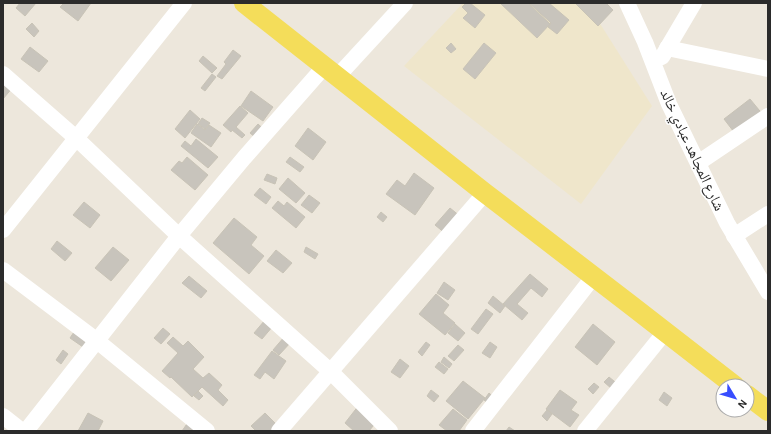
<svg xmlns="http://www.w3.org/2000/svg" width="771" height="434" viewBox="0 0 771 434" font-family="'Alegreya Sans','Noto Naskh Arabic',sans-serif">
  <rect width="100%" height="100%" fill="#ede7dc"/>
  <path fill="#efe6cb" d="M463 3H587L652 106 581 204 404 66Z"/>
  <g fill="#c8c4bc" stroke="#c8c3b6">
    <path d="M20 3H36L25 16 16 8Z"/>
    <path d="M64 3H91L78 21 60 7Z"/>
    <path d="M466 3H470L485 15 475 28 463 18 468 13 462 7Z"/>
    <path d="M500 3H528L550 24 537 38Z"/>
    <path d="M529 3H549L569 20 557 34 548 27 551 23Z"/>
    <path d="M575 3H606L613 10 598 26Z"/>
    <path d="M32 23 39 31 34 37 26 29Z"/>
    <path d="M451 43 456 49 451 53 446 48Z"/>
    <path d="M484 43 496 53 475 79 463 69Z"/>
    <path d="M30 47 48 61 39 72 21 59Z"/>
    <path d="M233 50 241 56 222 79 217 76 226 64 224 62Z"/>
    <path d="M203 56 217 68 212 73 199 61Z"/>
    <path d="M212 74 216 77 205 91 201 88Z"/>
    <path d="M3 78 13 87 3 99Z"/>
    <path d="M251 91 273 107 263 121 241 106Z"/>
    <path d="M750 99 764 116 737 136 724 119Z"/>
    <path d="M240 106 248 113 236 127 245 135 242 138 232 130 231 132 223 125Z"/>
    <path d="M190 110 200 119 185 138 175 129Z"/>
    <path d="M202 118 210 123 205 129 198 124Z"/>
    <path d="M197 124 205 130 209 125 221 133 211 147 191 133Z"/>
    <path d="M258 124 269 134 261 142 250 133Z"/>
    <path d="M308 128 326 142 313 160 295 146Z"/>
    <path d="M196 139 218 157 208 168 181 146 185 141 191 146Z"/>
    <path d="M187 157 208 175 195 190 171 170 179 161 182 163Z"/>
    <path d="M290 157 304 167 300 172 286 162Z"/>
    <path d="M414 173 434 188 415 215 386 194 397 180 405 186Z"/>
    <path d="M267 174 277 178 275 184 264 180Z"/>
    <path d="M288 178 305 193 296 203 279 189Z"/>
    <path d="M260 188 271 197 266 204 254 195Z"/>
    <path d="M309 195 320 203 312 213 301 205Z"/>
    <path d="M278 201 284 206 287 202 305 217 296 228 272 208Z"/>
    <path d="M84 202 100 215 90 228 73 215Z"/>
    <path d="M450 208 466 221 452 239 435 225Z"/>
    <path d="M381 212 387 217 383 222 377 217Z"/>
    <path d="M234 218 257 237 251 245 264 256 249 274 213 243Z"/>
    <path d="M57 241 72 253 65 261 51 249Z"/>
    <path d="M113 247 129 260 111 281 95 268Z"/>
    <path d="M306 247 318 254 315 259 304 252Z"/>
    <path d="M276 250 292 263 283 273 267 261Z"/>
    <path d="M530 274 548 289 542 297 531 288 517 304 528 313 522 320 503 304Z"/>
    <path d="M189 276 207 291 201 298 182 283Z"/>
    <path d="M444 282 455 290 448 300 437 293Z"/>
    <path d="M436 294 449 305 443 313 455 323 445 335 419 314Z"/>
    <path d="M493 296 505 306 500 313 488 303Z"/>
    <path d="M486 309 493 314 478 334 471 329Z"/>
    <path d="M265 320 273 326 262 339 254 333Z"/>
    <path d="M455 324 465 333 458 341 448 333Z"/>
    <path d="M593 324 615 342 597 365 575 347Z"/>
    <path d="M163 328 170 334 161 344 154 338Z"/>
    <path d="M74 332 87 342 83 347 70 338Z"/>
    <path d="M285 336 291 342 279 355 273 350Z"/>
    <path d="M173 337 183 346 188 341 204 357 193 369 203 378 209 373 222 385 218 390 228 400 223 406 202 387 192 397 171 377 170 378 162 371 178 353 167 343Z"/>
    <path d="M426 342 430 345 422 356 418 352Z"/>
    <path d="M490 342 497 347 490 358 482 353Z"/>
    <path d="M458 345 464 350 454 361 448 356Z"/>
    <path d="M63 350 68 354 61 364 56 360Z"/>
    <path d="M272 351 286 361 274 379 265 372 260 379 254 375Z"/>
    <path d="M444 357 452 364 449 368 441 362Z"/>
    <path d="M400 359 409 366 400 378 391 372Z"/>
    <path d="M439 362 448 369 444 374 435 367Z"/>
    <path d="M609 377 625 390 620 396 604 382Z"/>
    <path d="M463 381 485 398 468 419 446 401Z"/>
    <path d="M594 383 599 387 593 394 588 389Z"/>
    <path d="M431 390 439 396 434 402 427 396Z"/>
    <path d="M560 390 577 402 571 410 579 415 570 427 546 409Z"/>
    <path d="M198 391 203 396 199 400 194 396Z"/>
    <path d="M664 392 672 398 667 406 659 400Z"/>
    <path d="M489 393 497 400 492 406 484 400Z"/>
    <path d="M359 405 378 420 369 431H354L345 423Z"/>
    <path d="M453 409 467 420 459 431H447L439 425Z"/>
    <path d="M547 410 552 414 547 421 542 416Z"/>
    <path d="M88 413 103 421 98 431H78Z"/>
    <path d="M265 413 283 431H256L251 426Z"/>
    <path d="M191 418 205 431H182Z"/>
    <path d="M509 427 515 431H506Z"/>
  </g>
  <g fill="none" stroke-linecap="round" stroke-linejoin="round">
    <g stroke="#fff" stroke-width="16">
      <path d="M627 3 645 42 669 104 727 223 768 292"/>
      <path d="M667 48 768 69"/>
      <path d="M662 57 694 3"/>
      <path d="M3 74 76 138 179 236 330 371 390 431"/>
      <path d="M337 77 405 3"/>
      <path d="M698 163 768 116"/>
      <path d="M3 230 184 3"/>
      <path d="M734 236 768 214"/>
      <path d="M3 270 96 340 207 431"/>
      <path d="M3 416 22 431"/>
      <path d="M26 431 179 236 244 158 324 67"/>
      <path d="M279 431 485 193"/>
      <path d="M473 431 594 276"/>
      <path d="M585 431 665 332"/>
    </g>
    <g stroke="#f4dd5a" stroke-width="20">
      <path d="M244 3 485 193 632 306 735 386"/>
      <path d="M747 395 768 411"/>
    </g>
  </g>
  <g text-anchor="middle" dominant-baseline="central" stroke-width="3" stroke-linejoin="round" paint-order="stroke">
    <g font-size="15" fill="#2b2b2b" stroke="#fff">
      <text transform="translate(692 150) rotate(65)">شارع المجاهد عبادي خالد</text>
    </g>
  </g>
  <rect width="771" height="434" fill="none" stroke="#2b2b2b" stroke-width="8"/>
  <g transform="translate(735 398) rotate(128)"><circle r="19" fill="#ffffff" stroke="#aaaaaa"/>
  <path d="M0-3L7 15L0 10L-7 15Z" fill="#384dfe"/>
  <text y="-6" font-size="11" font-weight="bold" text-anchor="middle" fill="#2b2b2b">N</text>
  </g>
</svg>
